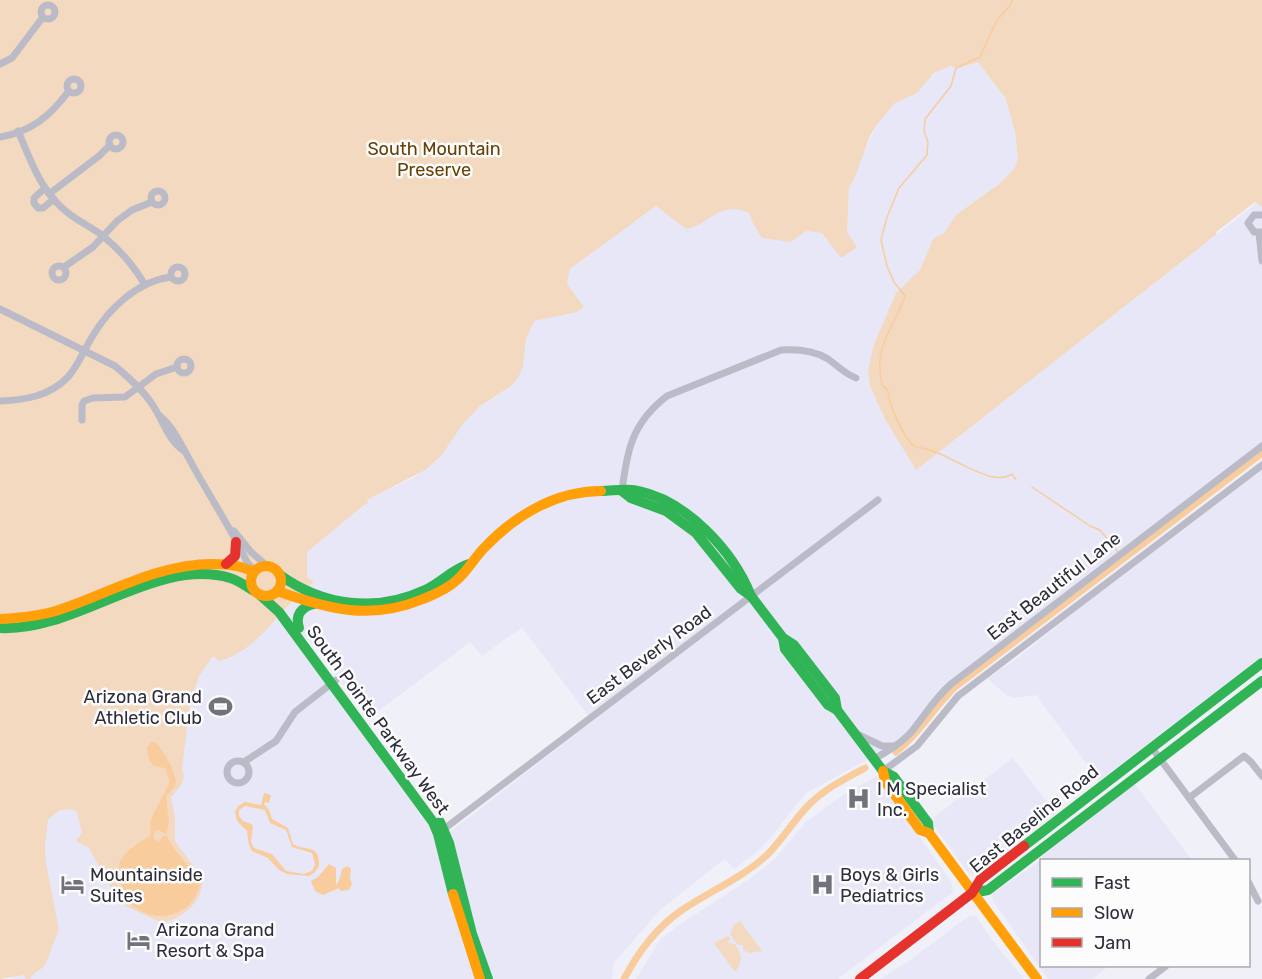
<svg xmlns="http://www.w3.org/2000/svg" width="1262" height="979" viewBox="0 0 1262 979" font-family="Rubik,sans-serif">
  <rect width="100%" height="100%" fill="#f0f0f8"/>
  <g fill="#e7e7f8">
    <path d="M978 62 1007 101 1014 127 1018 159 1014 169 999 184 956 215 944 233 933 239 920 270 896 293 874 344 868 370 870 386 916 469 1257 203 1262 207V443L953 678 909 733 896 744 806 793 771 837 757 852 734 869 725 859 661 909 614 963 612 979H492L475 936 449 833 612 706 590 718 522 627 482 656 470 642 369 718 316 648 283 612 314 582 307 577V552L364 505 368 504 366 500 413 478 441 456 463 424 480 406 511 386 523 365 526 339 534 320 577 312 584 307 567 284 570 269 656 206 686 229 725 209H740L806 231 822 233 857 247 847 232 849 188 876 126 895 103 917 93 923 84 939 70 950 66 958 68Z"/>
    <path d="M1262 465V656L1099 781 1036 695 1014 698 1005 694 987 678 1019 657 1164 539Z"/>
    <path d="M269 604 430 822 479 979H9L18 975 41 864 43 822 55 808 76 806 92 853 110 887 117 892 173 842 169 796 183 683Z"/>
    <path d="M1013 758 1056 814 976 874H969L930 820Z"/>
    <path d="M877 776 952 883 953 891 950 894 838 979H636L660 940 676 927 751 878 775 859 806 822 840 797Z"/>
    <path d="M1135 784 1192 860H1042V966H1109L1092 979H1048L993 901 992 894 1038 862 1049 849Z"/>
    <path d="M970 915 977 917 991 939 1024 979H880L910 960Z"/>
  </g>
  <g fill="#f2d9c0">
    <path d="M0 0H1262V207L1255 202 1216 232 1217 234 916 470 885 419 870 386 868 370 874 344 896 293 920 270 933 239 944 233 956 215 999 184 1014 169 1018 159 1015 132 1006 99 978 62 958 68 950 66 934 73 917 93 895 103 876 126 870 136 855 177 849 188 847 232 857 247 841 258 822 233 806 231 791 242 762 238 754 225 749 213C719 200 711 224 686 229L656 206 570 269 567 284 584 307 577 312 534 321 526 339 523 366 518 378 511 386 480 406 463 424 441 456 425 470 367 500 368 504 364 505 307 552V577L314 582C306 589 298 596 290 604 268 626 251 653 219 661L213 656 199 676 190 702 182 769C187 782 179 788 171 797L175 818V841L202 878C205 900 182 919 162 923L126 906 117 892 110 887 89 848 76 841 82 833 77 812 72 809 60 810 48 819 45 846 46 863 59 930C53 941 50 956 44 966 40 971 33 972 30 979H26L24 975 0 979Z"/>
    <path d="M740 921 762 951 749 953 743 950V945L737 944 730 934 734 925Z"/>
    <path d="M728 936 730 938 728 943 735 944C742 954 743 962 735 972L714 943Z"/>
  </g>
  <g fill="#f8cc9c" fill-rule="evenodd">
    <path d="M151 742H155C163 749 179 777 175 786 173 791 168 792 166 797L169 823 166 834 158 830 155 831 153 838 158 842 164 835 167 836C174 854 192 866 200 884 191 928 125 927 120 878 119 872 118 866 121 860 128 848 140 843 150 836L151 819 170 782 165 768 154 766 149 760 147 748Z"/>
    <path d="M264 793 271 795 269 803 265 802 264 804 269 810 272 819 288 828 293 844C306 852 320 843 319 866L314 873 309 876 287 874 279 870 268 858 252 851 249 845 247 831 237 821 235 812 238 806 245 802 261 805ZM245 806 265 810 270 823 286 830 292 847 312 853 315 864 312 871 303 874 286 871 272 854 254 848 251 842 253 825 243 821 239 816V810Z"/>
    <path d="M329 864 336 868V885L339 881 342 869 347 866 351 869 350 878 352 884 349 890 340 891 339 888 323 895 315 891 311 881 318 877Z"/>
  </g>
  <g fill="none" stroke-linecap="round" stroke-linejoin="round">
    <g stroke="#f8cc9c" stroke-width="1.5">
      <path d="M1012 0 1010 6 997 20 980 57 956 68 951 86 925 119 924 131 928 142 927 155 899 188 887 217 881 240 887 266 894 282 905 296C898 317 881 339 880 361 879 369 881 377 882 385L888 391C889 405 901 431 910 442 916 450 922 447 930 450 949 456 975 474 994 477 1000 478 1007 477 1012 474L1016 480"/>
      <path d="M1032 487 1090 526 1100 530 1118 552"/>
    </g>
    <g stroke="#f8cc9c" stroke-width="7">
      <path d="M896 752C921 732 933 708 955 687L1262 453"/>
      <path d="M624 979C639 951 656 928 682 910 710 891 742 878 767 855 781 841 792 823 805 809 822 790 844 779 865 768"/>
    </g>
    <g stroke="#bbbbc7" stroke-width="7">
      <circle cx="48" cy="12" r="7"/>
      <path d="M0 64 12 58 43 17"/>
      <circle cx="74" cy="86" r="7"/>
      <path d="M18 131C30 159 39 186 61 207 73 219 90 226 103 236 120 250 134 266 145 285"/>
      <circle cx="116" cy="142" r="7"/>
      <path d="M0 137C31 132 50 116 68 92"/>
      <path d="M45 188 34 198V203L38 208H43L54 199"/>
      <circle cx="158" cy="198" r="7"/>
      <path d="M49 194 99 156 110 145"/>
      <path d="M1262 215H1254L1248 223 1254 232H1262"/>
      <path d="M1259 233 1262 261"/>
      <circle cx="59" cy="273" r="7"/>
      <circle cx="178" cy="274" r="7"/>
      <path d="M64 267 93 247 117 221 132 210 152 202"/>
      <path d="M0 309 115 366C128 377 142 389 152 404 163 420 167 439 184 451"/>
      <circle cx="184" cy="366" r="7"/>
      <path d="M0 401C25 400 50 396 68 377 78 366 84 350 92 337 109 308 138 281 171 277"/>
      <path d="M160 416C172 426 178 439 186 453 205 490 229 524 247 562L253 569"/>
      <path d="M82 420V405L84 401 93 398 125 397 156 374 177 367"/>
      <path d="M622 491C627 450 632 423 667 396L781 350C797 349 814 350 828 359 838 366 845 374 856 378"/>
      <path d="M234 531 251 552 267 566"/>
      <path d="M857 734 882 746H894"/>
      <path d="M1152 748 1235 860"/>
      <path d="M874 759C888 751 902 743 912 731 925 715 935 698 951 684L1262 446"/>
      <circle cx="238" cy="772" r="11"/>
      <path d="M244 762 276 741 295 712 336 680"/>
      <path d="M883 771 917 746 958 696 1262 465"/>
      <path d="M1189 798 1244 756 1251 762 1262 776"/>
      <path d="M440 832 878 500"/>
      <path d="M1248 881 1258 901"/>
      <path d="M1149 979 1166 966"/>
    </g>
    <g stroke="#30b455" stroke-width="10">
      <path d="M601 491C613 491 626 488 638 491 687 501 733 551 751 596"/>
      <path d="M622 491 631 498 666 511 696 533 741 589 751 596 783 638 794 645 835 698 837 710"/>
      <path d="M280 575C323 606 376 613 425 590 441 583 452 569 469 564"/>
      <path d="M260 595 279 612 433 822 438 834 453 894"/>
      <path d="M0 628C77 632 156 556 230 578 238 580 247 587 254 591"/>
      <path d="M299 628C295 615 301 607 314 604"/>
      <path d="M783 638 785 649 828 705 837 710 883 771 894 777 928 823 929 833"/>
      <path d="M440 822 449 843 472 934 488 979"/>
      <path d="M1024 846 1262 663"/>
      <path d="M972 893 988 890 1262 681"/>
    </g>
    <g stroke="#ff9f0a" stroke-width="10">
      <circle cx="266" cy="581" r="15"/>
      <path d="M277 591C328 609 370 621 423 599 436 594 449 588 458 579 468 570 475 557 485 547 515 516 555 491 601 491"/>
      <path d="M0 619C20 618 40 616 59 610 110 593 157 564 213 564 227 564 241 565 253 572"/>
      <path d="M883 771 885 781 920 830 929 833 1037 979"/>
      <path d="M453 894 480 979"/>
    </g>
    <g stroke="#e5322d" stroke-width="10">
      <path d="M226 564 235 556 236 542"/>
      <path d="M860 979 972 893 980 880 1024 846"/>
    </g>
  </g>
  <defs>
    <symbol id="stadium-bare" viewBox="-9 -9 18 18"><path d="M0-5a6.5 5 0 1 0 0 10a6.5 5 0 1 0 0-10ZM-3.5-1.8h7v3.6h-7Z" fill="#72727d" stroke="#fcfcfc" stroke-width="2.5" paint-order="stroke"/></symbol>
    <symbol id="hospital-bare" viewBox="-9 -9 18 18"><path d="M-5-5h3v3.5h4V-5h3V5h-3V1.5h-4V5h-3Z" fill="#72727d" stroke="#fcfcfc" stroke-width="2.5" paint-order="stroke"/></symbol>
    <symbol id="hotel-bare" viewBox="-9 -9 18 18"><path d="M-6-4.5h1.5V1H6V5H4.5V3h-9V5H-6ZM-4 0a1.8 1.8 0 1 1 3.6 0ZM.5 0V-2.5h3Q6-2.5 6 0Z" fill="#72727d" stroke="#fcfcfc" stroke-width="2.5" paint-order="stroke"/></symbol>
  </defs>
  <g fill-rule="evenodd">
    <use href="#stadium-bare" x="204" y="690" width="33" height="33"/>
    <use href="#hospital-bare" x="842" y="782" width="33" height="33"/>
    <use href="#hotel-bare" x="56" y="868" width="33" height="33"/>
    <use href="#hospital-bare" x="806" y="868" width="33" height="33"/>
    <use href="#hotel-bare" x="122" y="924" width="33" height="33"/>
  </g>
  <g text-anchor="middle" dominant-baseline="central" stroke-width="5" stroke-linejoin="round" paint-order="stroke">
    <g font-size="18" fill="#684004" stroke="#fcfcfc">
      <text x="434" y="149">South Mountain<tspan x="434" dy="21">Preserve</tspan></text>
    </g>
    <g font-size="18" fill="#2e2e3b" stroke="#fcfcfc">
      <text transform="translate(1054 586) rotate(-38)">East Beautiful Lane</text>
      <text transform="translate(649 655) rotate(-37)">East Beverly Road</text>
      <text transform="translate(378 720) rotate(54)">South Pointe Parkway West</text>
      <text transform="translate(1034 819) rotate(-39)">East Baseline Road</text>
    </g>
    <g font-size="18" fill="#2e2e3b" stroke="#fcfcfc" text-anchor="start">
      <text x="202" y="697" text-anchor="end">Arizona Grand<tspan x="202" dy="21">Athletic Club</tspan></text>
      <text x="877" y="789">I M Specialist<tspan x="877" dy="21">Inc.</tspan></text>
      <text x="90" y="875">Mountainside<tspan x="90" dy="21">Suites</tspan></text>
      <text x="840" y="875">Boys &amp; Girls<tspan x="840" dy="21">Pediatrics</tspan></text>
      <text x="156" y="930">Arizona Grand<tspan x="156" dy="21">Resort &amp; Spa</tspan></text>
    </g>
  </g>
  <rect x="1040" y="859" width="210" height="108" fill="#fcfcfc" stroke="#aaaaaf" stroke-width="1.5"/>
  <rect x="1052" y="878" width="30" height="9" fill="#30b455" stroke="#aaaaaf" stroke-width="1.5"/>
  <text x="1094" y="889" font-size="18" fill="#2e2e3b">Fast</text>
  <rect x="1052" y="908" width="30" height="9" fill="#ff9f0a" stroke="#aaaaaf" stroke-width="1.5"/>
  <text x="1094" y="919" font-size="18" fill="#2e2e3b">Slow</text>
  <rect x="1052" y="938" width="30" height="9" fill="#e5322d" stroke="#aaaaaf" stroke-width="1.5"/>
  <text x="1094" y="949" font-size="18" fill="#2e2e3b">Jam</text>
</svg>
